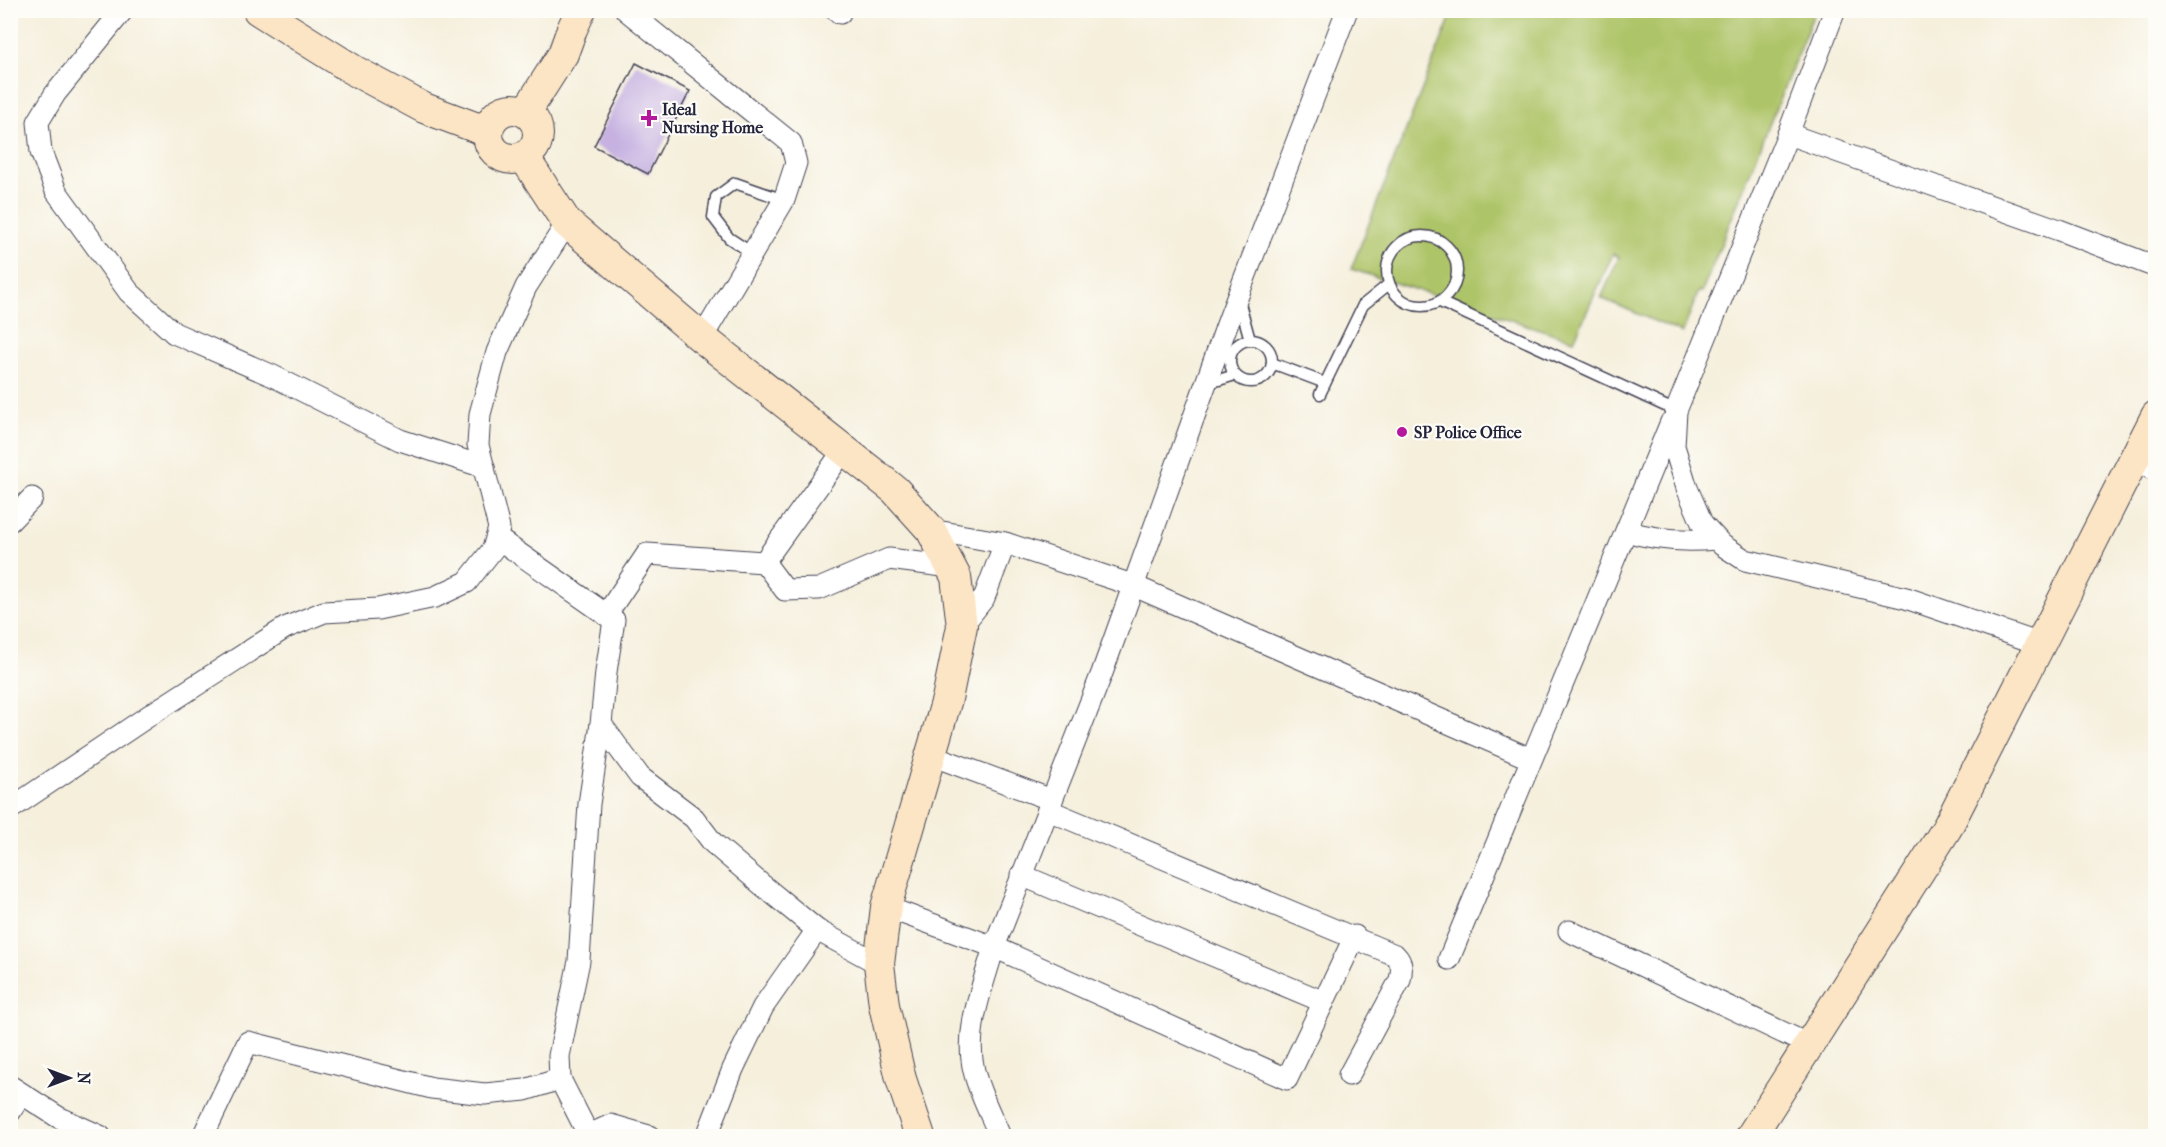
<svg xmlns="http://www.w3.org/2000/svg" width="2166" height="1147" viewBox="0 0 2166 1147" font-family="'IM FELL French Canon',serif">
  <rect width="100%" height="100%" fill="#fdfcf7"/>
  <filter id="ink" filterUnits="userSpaceOnUse"><feTurbulence type="fractalNoise" baseFrequency=".0167" numOctaves="2"/><feDisplacementMap in="SourceGraphic" scale="12" xChannelSelector="R" yChannelSelector="G"/><feConvolveMatrix kernelMatrix="1 2 1 2 8 2 1 2 1" color-interpolation-filters="sRGB"/></filter>
  <filter id="wash" filterUnits="userSpaceOnUse"><feTurbulence type="fractalNoise" baseFrequency=".008" numOctaves="4" result="noise"/><feDisplacementMap in="SourceGraphic" scale="24" xChannelSelector="R" yChannelSelector="G"/><feGaussianBlur stdDeviation="1.35" result="paint"/><feColorMatrix in="noise" values="0 0 0 0 0 0 0 0 0 0 0 0 0 0 0 0 0 1.4 0 .05"/><feComposite in="paint" operator="in"/></filter>
  <g filter="url(#wash)">
    <rect width="100%" height="100%" fill="#f5efdc"/>
    <path fill="#aec468" stroke="#687352" stroke-width="1.5" d="M1453 11H1815L1702 292 1699 291 1682 333 1601 298 1619 257 1613 254 1574 340 1351 269Z"/>
    <g id="blocks">
      <path fill="#c6b1e1" d="M636 63 690 91 648 174 594 146Z"/>
    </g>
  </g>
  <g filter="url(#ink)">
    <use href="#blocks" fill-opacity="0" stroke="#424153" stroke-width="1.5"/>
    <g fill="none" stroke-linecap="round" stroke-linejoin="round">
      <defs>
        <g id="lane">
          <circle cx="1422" cy="271" r="35"/>
          <path d="M752 253 729 238 713 217 716 197 735 183 784 200"/>
          <path d="M1239 300 1250 340"/>
          <path d="M1440 302 1676 411"/>
          <circle cx="1251" cy="361" r="21"/>
          <path d="M1272 363 1325 383"/>
          <path d="M1206 384 1235 375"/>
          <path d="M1320 394 1363 305 1389 284"/>
        </g>
        <g id="street">
          <path d="M123 10 55 94 38 122 41 152 56 191 129 292 174 333 273 376 400 440 484 467"/>
          <path d="M626 10 791 143 796 163 784 200 702 338"/>
          <path d="M836 10 840 13"/>
          <path d="M1835 10 1788 134 1676 411 1674 446 1687 488 1702 523 1722 545 1745 560 1906 598 2040 644"/>
          <path d="M1788 134 2059 230 2156 267"/>
          <path d="M2133 460 2156 471"/>
          <path d="M10 521 32 498"/>
          <path d="M931 530 1005 543 1132 585 1531 759"/>
          <path d="M1626 531C1656 540 1684 542 1715 539"/>
          <path d="M497 538 614 620 606 672 601 724 640 777 694 818 713 843 761 884 817 930 879 964"/>
          <path d="M764 562 785 590 819 589 889 559 951 567"/>
          <path d="M606 615 647 554 764 562 844 450"/>
          <path d="M962 626 984 598 1005 543"/>
          <path d="M931 755 1052 800"/>
          <path d="M10 809 150 715 285 628 324 612 378 609 435 597 467 582 493 549 499 528 478 445 480 414 497 352 526 287 567 223"/>
          <path d="M1048 810 1395 955C1403 963 1402 970 1400 980L1349 1075"/>
          <path d="M1021 875 1324 1002"/>
          <path d="M886 907 994 947 1102 673 1229 319 1347 10"/>
          <path d="M1569 931 1809 1045"/>
          <path d="M1449 959 1671 422"/>
          <path d="M10 1086 58 1117 100 1136"/>
          <path d="M10 1112 22 1094"/>
          <path d="M589 1135 611 1125 649 1136"/>
          <path d="M203 1136 248 1042 432 1088 485 1094 525 1090 560 1079"/>
          <path d="M589 1136 560 1079 559 1056 579 961 589 804 601 724"/>
          <path d="M707 1136 733 1069 763 1007 817 930"/>
          <path d="M1000 1136C991 1115 979 1093 974 1071 964 1030 983 986 994 947L1287 1079 1355 936"/>
        </g>
        <g id="secondary">
          <path d="M258 10 355 71 424 108 488 132"/>
          <circle cx="513" cy="134" r="25"/>
          <path d="M526 112 563 54 572 29 581 10"/>
          <path d="M524 157 567 223 702 338 895 490 931 530 956 577 962 626 947 699 886 907 879 964 884 1005 901 1079 920 1136"/>
          <path d="M1751 1136 1947 828 2156 416"/>
        </g>
      </defs>
      <use href="#lane" stroke="#424153" stroke-width="13"/>
      <use href="#street" stroke="#424153" stroke-width="23"/>
      <use href="#secondary" stroke="#424153" stroke-width="32"/>
      <use href="#lane" stroke="#fff" stroke-width="10"/>
      <use href="#street" stroke="#fff" stroke-width="21"/>
      <use href="#secondary" stroke="#fce5c4" stroke-width="30"/>
    </g>
  </g>
  <g fill="#b5179e" stroke="#fdfcf7" stroke-width="2">
    <path d="M646 109h6v6h6v6h-6v6h-6v-6h-6v-6h6z"/>
    <circle cx="1402" cy="432" r="6"/>
  </g>
  <g text-anchor="middle" dominant-baseline="central" stroke-width="4.5" stroke-linejoin="round" paint-order="stroke">
    <g font-size="16" font-weight="bold" fill="#22223b" stroke="#fdfcf7" text-anchor="start">
      <text x="662" y="109">Ideal<tspan x="662" dy="18">Nursing Home</tspan></text>
      <text x="1414" y="432">SP Police Office</text>
    </g>
  </g>
  <rect width="2166" height="1147" fill="none" stroke="#fdfcf7" stroke-width="36"/>
  <g transform="translate(69 1078) rotate(90)" stroke="#fdfcf7" stroke-width="4.5" paint-order="stroke">
  <path d="M0-4.5L10 22L0 15L-10 22Z" fill="#22223b"/>
  <text y="-9" font-size="16" font-weight="bold" text-anchor="middle" fill="#22223b">N</text>
  </g>
</svg>
